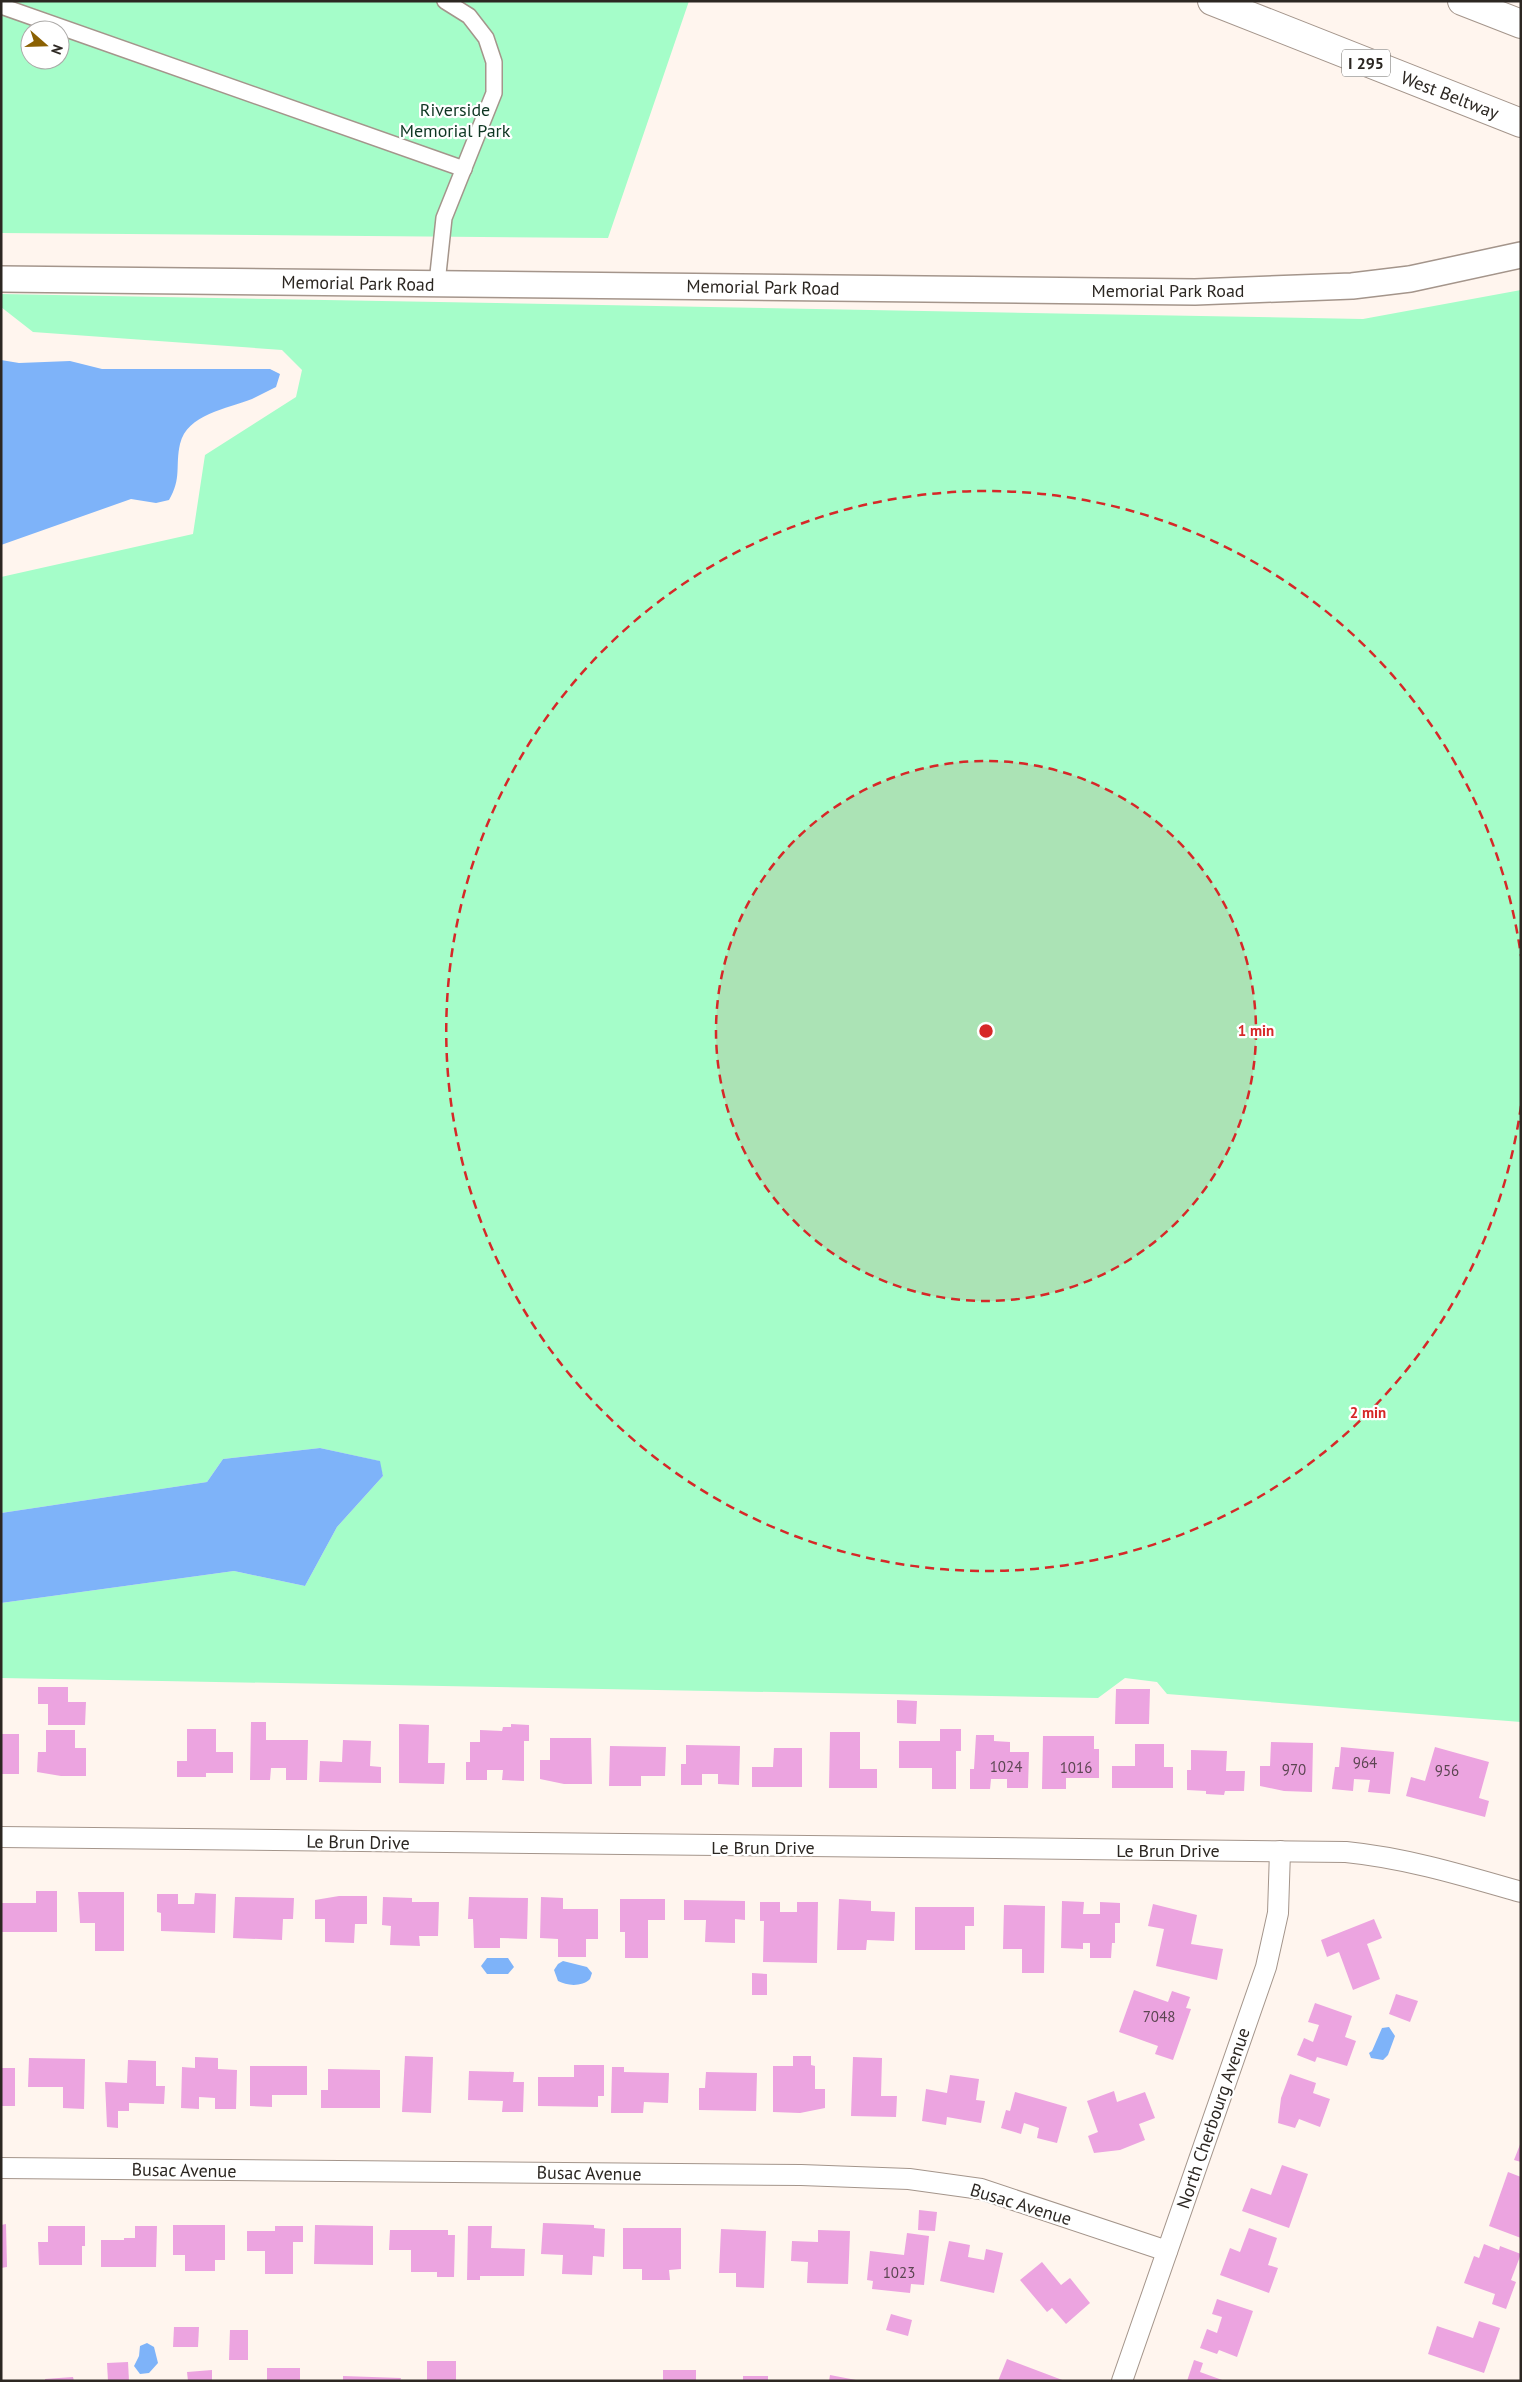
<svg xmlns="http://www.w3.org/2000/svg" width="1522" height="2382" viewBox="0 0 1522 2382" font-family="'PT Sans',sans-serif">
  <rect width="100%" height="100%" fill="#fff5ee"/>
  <g fill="#a5fdc9" fill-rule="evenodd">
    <path d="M1 1H689L608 238 1 233ZM30 30H60V60H30Z"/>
    <path d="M1521 290V1722L1167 1694 1157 1682 1125 1678 1098 1698 1 1678V1603L234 1571 305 1586 337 1527 383 1476 379 1461 320 1448 223 1459 207 1482 1 1513V577L193 534 205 455 296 397 302 370 282 350 33 332 1 307V294L1363 319Z"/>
  </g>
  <g fill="#7eb3f9">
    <path d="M1 360 19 363 70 361 102 369H270L280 374 276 387C268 391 260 395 252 399 227 409 187 414 180 444 175 466 182 478 169 500L156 503 131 499 1 545Z"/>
    <path d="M320 1448 380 1461 383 1476 337 1527 305 1586 234 1571 1 1603V1513L207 1482 223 1459Z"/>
    <path d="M487 1958H508L514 1967 508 1974H487L481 1966Z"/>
    <path d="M563 1961 587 1967 592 1973 590 1979C582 1987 567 1986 558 1981L554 1970 558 1964Z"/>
    <path d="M1389 2027 1395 2036 1388 2055 1383 2060 1371 2058 1369 2053 1372 2051 1382 2028Z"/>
    <path d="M147 2343 154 2347 158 2363 149 2373 140 2374 134 2366 139 2356 140 2346Z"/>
  </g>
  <g fill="#eca4e0">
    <path d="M38 1687H68V1702H86L85 1725H48V1704H38Z"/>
    <path d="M1116 1689H1150L1149 1724H1115Z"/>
    <path d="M897 1700 917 1701 916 1724 897 1723Z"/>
    <path d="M251 1722H266V1740H308L307 1780H286V1768H271L270 1780H250Z"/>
    <path d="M399 1724 429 1725 428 1763H445L444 1784 399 1783Z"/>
    <path d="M511 1724 529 1725V1741H524V1781L502 1780 503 1770H487V1780H466V1762H470V1742H480V1730L502 1731 503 1727H511Z"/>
    <path d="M187 1729H216V1752H233V1773H206V1777H177V1761H187Z"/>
    <path d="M940 1729H961V1751H956V1789H932V1768H899V1741H940Z"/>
    <path d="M46 1730H75V1748H86V1776H61L37 1772 38 1752H46Z"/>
    <path d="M830 1732H860V1769H877V1788H829Z"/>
    <rect x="1" y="1734" width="18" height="40"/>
    <path d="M976 1735H994V1741L1010 1742V1752H1029L1028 1788H1007V1779H991L990 1789H970V1769H974Z"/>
    <path d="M1043 1736H1094V1749H1099V1778H1066V1789H1042Z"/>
    <path d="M550 1738H591L592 1784H564L540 1779V1760H550Z"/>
    <path d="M343 1740 371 1741 370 1766 381 1767V1783L319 1782 320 1761 342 1762Z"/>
    <path d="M1271 1742 1313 1743 1312 1792 1284 1791 1260 1786V1766H1270Z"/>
    <path d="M1135 1744H1164V1767H1173V1788H1112V1766H1135Z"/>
    <path d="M686 1745 740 1746 739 1785 718 1784V1774H702V1785H681V1764H686Z"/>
    <path d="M610 1746 666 1747 665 1776H641V1786H609Z"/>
    <path d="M1341 1747 1394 1752 1390 1794 1368 1792 1370 1780 1354 1779 1353 1791 1332 1789 1335 1767H1339Z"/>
    <path d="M1435 1747 1489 1762 1479 1798 1489 1801 1485 1817 1406 1796 1411 1777 1425 1781Z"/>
    <path d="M774 1748H802V1787H752V1767H773Z"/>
    <path d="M1191 1750 1227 1751 1226 1771H1245L1244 1791H1225L1224 1795 1206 1794V1791L1187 1790V1770H1191Z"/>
    <path d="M36 1891H57V1932H1V1903H36Z"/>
    <path d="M78 1892H124V1951H95V1923H80Z"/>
    <path d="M195 1893 216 1894 215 1933 161 1931V1913L157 1912V1894H178V1904H194Z"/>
    <path d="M339 1896H367V1924H355L354 1943 325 1942V1919H315V1900Z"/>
    <path d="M235 1897 294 1898 293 1919H283L282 1940 233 1938Z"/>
    <path d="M383 1897 412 1898V1902H439L438 1936H419L420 1946 390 1945 391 1926 382 1925Z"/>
    <path d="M469 1897 528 1898 527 1939 500 1938V1948H474L473 1919H468Z"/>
    <path d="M541 1897 563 1898V1909H598V1939H586V1957H558V1939L540 1938Z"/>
    <path d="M620 1899H665V1920H648V1958H625V1932H620Z"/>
    <path d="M839 1899 871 1901V1911L895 1912 894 1941 867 1940 866 1950H837Z"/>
    <path d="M684 1900 745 1901V1920L735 1919V1943L705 1942 706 1920H684Z"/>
    <path d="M1062 1901 1084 1902 1083 1914H1100V1902L1120 1903V1923H1115V1943H1112L1111 1958H1090V1943H1083V1949L1061 1948Z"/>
    <path d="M760 1902H780V1912H797V1902H818L817 1963 763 1962 764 1921H760Z"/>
    <path d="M1153 1904 1197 1915 1191 1944 1223 1949 1217 1980 1156 1966 1164 1929 1148 1926Z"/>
    <path d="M1004 1905 1045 1906 1044 1973H1022V1949H1003Z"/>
    <path d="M915 1907H974V1926H965V1950H915Z"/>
    <path d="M1374 1919 1382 1938 1367 1944 1380 1979 1353 1990 1339 1952 1327 1957 1321 1940Z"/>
    <path d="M752 1973 767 1974V1995H752Z"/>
    <path d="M1134 1990 1168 2002 1172 1991 1190 1997 1186 2008 1191 2009 1173 2060 1155 2054 1158 2046 1119 2032Z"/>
    <path d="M1396 1994 1418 2001 1410 2022 1389 2014Z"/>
    <path d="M1315 2003 1352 2016 1345 2037 1356 2041 1347 2066 1317 2057 1315 2062 1297 2055 1304 2038 1313 2042 1319 2025 1308 2022Z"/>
    <path d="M405 2056 433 2057 431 2113 402 2112Z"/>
    <path d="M793 2056H811V2065L815 2066V2089H825V2108L800 2113 773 2112V2066H793Z"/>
    <path d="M195 2057 218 2058V2069L237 2070 236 2109H215V2098L199 2097V2109L181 2108 182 2067 195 2068Z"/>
    <path d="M853 2057 882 2058 881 2096H897L896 2117 851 2116Z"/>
    <path d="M29 2058 85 2059 84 2109 63 2108V2087H28Z"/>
    <path d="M128 2060 156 2061V2086H165L164 2104 129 2103V2111H118V2128L107 2127 105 2082 127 2083Z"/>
    <path d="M574 2065H604V2096H598V2107L538 2106V2077H574Z"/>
    <path d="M250 2066H307V2095H272V2107L250 2106Z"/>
    <path d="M612 2067H624V2072L669 2073 668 2103 644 2102 643 2113H611Z"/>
    <rect x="1" y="2068" width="14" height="38"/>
    <path d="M328 2069 380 2070V2108H321V2090H328Z"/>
    <path d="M469 2071 514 2072 513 2082H524L523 2112H502L503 2101 468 2100Z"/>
    <path d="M706 2072 757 2073 756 2111 699 2110V2088H705Z"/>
    <path d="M1290 2074 1316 2083 1313 2093 1330 2099 1320 2127 1299 2119 1295 2128 1278 2123 1281 2098Z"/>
    <path d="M950 2075 979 2079 976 2100 985 2101 981 2123 947 2117 946 2125 922 2121 926 2089 947 2093Z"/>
    <path d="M1114 2091 1117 2102 1145 2092 1155 2118 1139 2124 1145 2140 1120 2150 1094 2153 1088 2136 1098 2132 1087 2101Z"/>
    <path d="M1015 2092 1067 2107 1057 2143 1037 2138 1039 2128 1024 2123 1021 2134 1001 2128 1006 2110 1010 2111Z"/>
    <path d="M1521 2142V2162L1514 2160Z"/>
    <path d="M1282 2165 1308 2174 1289 2228 1242 2211 1251 2188 1271 2195Z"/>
    <path d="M1508 2172 1521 2177V2238L1489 2226Z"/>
    <path d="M919 2210 937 2212 935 2231 918 2230Z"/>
    <path d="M543 2223 594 2225V2228L605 2229 604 2257 593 2256 592 2275 562 2274 563 2255 541 2254Z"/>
    <path d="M6 2224 7 2267 1 2268V2225Z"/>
    <path d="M173 2225H225V2260H215V2271H185V2255H173Z"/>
    <path d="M315 2225 373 2226V2265L314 2264Z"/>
    <path d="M48 2226H85V2246H82V2265H39L38 2242H48Z"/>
    <path d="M135 2226H157L156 2267H101V2240H124V2238H135Z"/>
    <path d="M275 2226H303V2242H293V2274H265V2251H247V2231H275Z"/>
    <path d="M468 2226H492L491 2248 525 2249 524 2276H480V2280H467Z"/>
    <path d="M623 2228H681V2269L669 2270 670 2280H642V2269H623Z"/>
    <path d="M1249 2228 1277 2238 1268 2265 1278 2268 1269 2293 1220 2275 1230 2248 1240 2252Z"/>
    <path d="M721 2229 766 2231 764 2288 736 2287V2273H719Z"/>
    <path d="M390 2230H448V2235H455L454 2277H437V2272H411V2250H389Z"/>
    <path d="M818 2230 850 2231 848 2284 807 2283 808 2262 791 2261 792 2241 818 2242Z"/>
    <path d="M907 2233 929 2236 924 2285 911 2284 910 2293 872 2289 873 2281 867 2280 870 2251 904 2255Z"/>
    <path d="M949 2241 970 2245 968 2257 984 2260 986 2249 1003 2253 994 2293 940 2281Z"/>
    <path d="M1484 2244 1499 2250 1500 2246 1521 2254 1511 2280 1516 2282 1506 2309 1492 2304 1495 2294 1464 2283 1474 2256 1479 2258Z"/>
    <path d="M1042 2262 1061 2285 1070 2278 1090 2303 1066 2324 1052 2308 1047 2312 1020 2280Z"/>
    <path d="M1217 2299 1253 2311 1237 2357 1219 2350 1217 2354 1200 2348 1207 2329 1217 2333 1222 2317 1212 2314Z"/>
    <path d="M891 2314 912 2320 908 2336 886 2330Z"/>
    <path d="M1479 2321 1500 2328 1484 2373 1428 2354 1437 2326 1473 2338Z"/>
    <path d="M174 2327H199L198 2347H173Z"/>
    <path d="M230 2330H248V2360H229Z"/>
    <path d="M1007 2359 1065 2381H998Z"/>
    <path d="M1194 2360 1203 2363 1200 2372 1225 2381H1187Z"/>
    <rect x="427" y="2361" width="29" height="20"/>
    <path d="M128 2362 129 2381H108L107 2363Z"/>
    <rect x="267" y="2368" width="33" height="13"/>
    <path d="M212 2370V2381H188L187 2372Z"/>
    <rect x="663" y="2370" width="33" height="11"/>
    <path d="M830 2375 856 2380V2381H829Z"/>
    <path d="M343 2376 401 2378 400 2381H343Z"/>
    <rect x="743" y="2376" width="25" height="5"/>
    <path d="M73 2377 74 2381H45V2379Z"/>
  </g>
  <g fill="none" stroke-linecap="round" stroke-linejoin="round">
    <defs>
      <g id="pedestrian">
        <path d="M1 6 464 169"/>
        <path d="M437 283 444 218 494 93V62L486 38 469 16 445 1"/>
      </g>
      <g id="minor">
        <path d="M1 1837 1346 1852C1406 1858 1462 1875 1521 1892"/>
        <path d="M1 2168 801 2175 909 2179 981 2189 1167 2251"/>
        <path d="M1122 2381 1266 1967 1278 1913 1280 1851"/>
      </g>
      <path id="tertiary" d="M1 279 1195 292 1352 286 1410 279 1521 255"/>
      <g id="motorway">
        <path d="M1212 1 1521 123"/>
        <path d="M1462 1 1521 24"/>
      </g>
    </defs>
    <use href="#pedestrian" stroke="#a4958b" stroke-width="18"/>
    <use href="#minor" stroke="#a4958b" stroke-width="22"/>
    <use href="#tertiary" stroke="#a4958b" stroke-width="28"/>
    <use href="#motorway" stroke="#a4958b" stroke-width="30"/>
    <use href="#pedestrian" stroke="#fff" stroke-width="15"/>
    <use href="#minor" stroke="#fff" stroke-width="20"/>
    <use href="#tertiary" stroke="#fff" stroke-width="25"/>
    <use href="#motorway" stroke="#fff" stroke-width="28"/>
  </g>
  <circle cx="986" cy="1031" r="270" fill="#d62828" fill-opacity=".12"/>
  <g fill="none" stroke="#d62828" stroke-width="2.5" stroke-dasharray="9 6">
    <circle cx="986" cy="1031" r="270"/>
    <path d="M1521 1106A540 540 0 1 1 1521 956"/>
  </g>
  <g text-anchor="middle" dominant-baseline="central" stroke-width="4.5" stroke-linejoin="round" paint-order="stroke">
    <g font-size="15" fill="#5c4652">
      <text x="1365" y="1762">964</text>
      <text x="1006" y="1766">1024</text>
      <text x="1076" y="1767">1016</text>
      <text x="1294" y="1769">970</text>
      <text x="1447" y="1770">956</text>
      <text x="1159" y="2016">7048</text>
      <text x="899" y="2272">1023</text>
    </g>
    <rect fill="#fff" stroke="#6b6864" stroke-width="1" x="1342" y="49.5" width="48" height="27" rx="4"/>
    <g font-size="16" font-weight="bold" fill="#2c2722">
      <text x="1366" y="63">I 295</text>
    </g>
    <g font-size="18" fill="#2c2722" stroke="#fff">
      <text transform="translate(1450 95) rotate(21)">West Beltway</text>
      <text transform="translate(358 283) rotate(1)">Memorial Park Road</text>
      <text transform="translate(763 287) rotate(1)">Memorial Park Road</text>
      <text x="1168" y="290">Memorial Park Road</text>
      <text transform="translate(358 1842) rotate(1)">Le Brun Drive</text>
      <text x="763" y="1847">Le Brun Drive</text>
      <text x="1168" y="1850">Le Brun Drive</text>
      <text transform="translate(1213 2118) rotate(-71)">North Cherbourg Avenue</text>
      <text transform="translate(184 2170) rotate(1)">Busac Avenue</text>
      <text transform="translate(589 2173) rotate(1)">Busac Avenue</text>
      <text transform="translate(1021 2204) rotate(17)">Busac Avenue</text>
    </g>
    <g font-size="18" fill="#0e3622" stroke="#fff">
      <text x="455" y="109">Riverside<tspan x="455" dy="21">Memorial Park</tspan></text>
    </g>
  </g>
  <circle cx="986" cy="1031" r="8" fill="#d62828" stroke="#fff" stroke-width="2.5"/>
  <g font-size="15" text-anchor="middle" font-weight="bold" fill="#d62828" stroke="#fff" stroke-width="4.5" stroke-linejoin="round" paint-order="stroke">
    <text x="1256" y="1036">1 min</text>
    <text x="1368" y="1418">2 min</text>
  </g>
  <rect width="1522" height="2382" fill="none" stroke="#2c2722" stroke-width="5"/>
  <g transform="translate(45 45) rotate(110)"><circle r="24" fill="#ffffff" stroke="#aba9a7"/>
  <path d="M0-4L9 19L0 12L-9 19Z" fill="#8b6102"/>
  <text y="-8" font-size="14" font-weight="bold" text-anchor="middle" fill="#2c2722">N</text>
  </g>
</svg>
